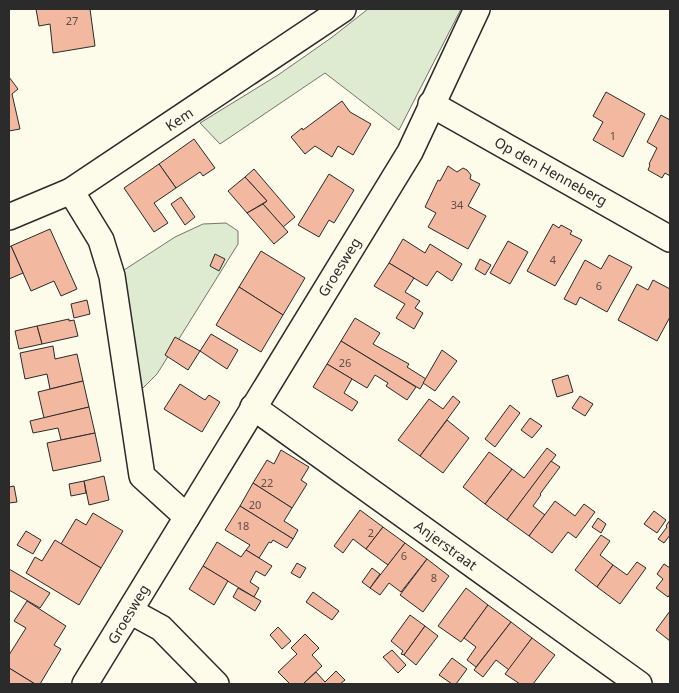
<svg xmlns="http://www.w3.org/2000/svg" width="679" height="693" viewBox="0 0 679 693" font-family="'Noto Sans',sans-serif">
  <rect width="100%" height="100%" fill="#fdfbea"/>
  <g fill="#deebd1" stroke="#74746e">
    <path d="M368 9H461L399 130 325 73 220 144 200 123 278 75 331 38Z"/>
    <path d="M226 223 238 231V244L157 374 143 388 139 390 121 272 175 237 203 224Z"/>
  </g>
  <g fill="#f2b8a0" stroke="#2b2b2b">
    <path d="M36 9H90L95 46 53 53 50 24 39 26Z"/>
    <path d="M9 77 18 89 12 94 20 129 9 131Z"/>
    <path d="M606 92 645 114 623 157 593 140 603 122 593 116Z"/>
    <path d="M342 101 350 112 371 124 353 155 338 146 332 157 315 146 305 154 291 137 302 128 303 130Z"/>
    <path d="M661 115 670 120V176L665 173 662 178 648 170 650 165 649 164 657 148 647 142Z"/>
    <path d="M194 139 215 168 203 176 200 172 176 188 159 164Z"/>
    <path d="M159 164 176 188 154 203 168 223 154 232 124 188Z"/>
    <path d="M448 166 457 172 463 168 467 170 471 175 470 179 480 184 468 206 486 216 468 249 428 227 436 213 425 207 438 180 440 181Z"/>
    <path d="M254 169 295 217 283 227 263 204 267 201 245 177Z"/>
    <path d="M329 174 354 190 334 223 329 220 319 237 298 225Z"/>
    <path d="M245 177 267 201 247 213 228 191Z"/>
    <path d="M181 197 195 217 185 225 171 204Z"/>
    <path d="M263 204 288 232 274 244 247 213Z"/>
    <path d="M553 224 559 228 561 225 572 231 570 234 582 240 555 286 527 271Z"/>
    <path d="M50 229 77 289 61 296 54 281 31 291 11 246Z"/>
    <path d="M403 239 425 253 430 244 462 264 452 281 437 271 427 286 389 263Z"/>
    <path d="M508 241 528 252 510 284 490 273Z"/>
    <path d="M11 246 23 273 9 279V247Z"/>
    <path d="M261 251 305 278 283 315 239 287Z"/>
    <path d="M215 254 225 259 219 271 210 266Z"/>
    <path d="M609 255 632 267 607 312 580 297 576 305 564 299 585 260 601 269Z"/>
    <path d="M480 259 491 265 485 275 475 269Z"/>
    <path d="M389 263 414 278 405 292 420 301 415 308 423 313 414 329 396 318 405 304 374 286Z"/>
    <path d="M653 280 670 289V317L657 341 618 320 637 284 648 290Z"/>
    <path d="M239 287 283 315 261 352 216 325Z"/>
    <path d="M87 300 90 314 74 318 71 304Z"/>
    <path d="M355 318 380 333 373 344 409 364 407 367 426 379 420 389 341 341Z"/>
    <path d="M69 319V321L74 320 78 336 42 344 37 326Z"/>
    <path d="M37 326 42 344 19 349 15 331Z"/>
    <path d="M211 334 238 350 227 369 200 351Z"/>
    <path d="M175 337 200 351 188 370 165 355Z"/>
    <path d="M341 341 416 387 407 400 386 386 388 383 375 375 367 388 327 364Z"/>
    <path d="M53 346 55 359 77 354 83 381 50 389 47 374 25 379 20 353Z"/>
    <path d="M442 350 457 361 435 391 423 383Z"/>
    <path d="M327 364 352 379 344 393 358 402 352 411 313 387Z"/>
    <path d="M568 375 573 392 557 397 552 380Z"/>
    <path d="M83 381 89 407 44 418 38 392Z"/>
    <path d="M180 384 205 400 209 395 220 402 202 432 164 409Z"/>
    <path d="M453 396 460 402 420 456 398 440 429 399 443 409Z"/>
    <path d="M580 396 593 404 585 416 572 408Z"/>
    <path d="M510 405 520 413 495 447 485 439Z"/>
    <path d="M89 407 95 433 61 440 58 428 33 433 30 421Z"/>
    <path d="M530 418 542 426 532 438 521 430Z"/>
    <path d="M447 420 469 438 443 473 420 456Z"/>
    <path d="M95 433 101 461 53 471 47 443Z"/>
    <path d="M547 448 556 455 507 520 485 504 512 469 524 478Z"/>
    <path d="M281 450 309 467 301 480 307 484 292 508 253 483 267 460 274 464Z"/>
    <path d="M489 452 512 469 485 504 463 487Z"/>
    <path d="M551 461 560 467 540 494 541 495 533 506 545 515 529 536 507 520Z"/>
    <path d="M104 476 109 500 89 505 84 481Z"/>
    <path d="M84 481 86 493 71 496 69 484Z"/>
    <path d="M253 483 292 508 284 521 298 530 293 539 240 506Z"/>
    <path d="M14 486 17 502 9 503V487Z"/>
    <path d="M555 501 575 516 584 504 595 512 576 538 568 532 552 553 529 536Z"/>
    <path d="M240 506 293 539 287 548 273 540 271 543 269 542 259 558 246 550 250 545 225 530Z"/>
    <path d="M360 510 383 527 366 549 353 539 343 553 334 546Z"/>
    <path d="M654 511 666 520 657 533 644 524Z"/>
    <path d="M93 513 123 531 101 568 61 544 76 519 86 525Z"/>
    <path d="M598 518 606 524 601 533 592 527Z"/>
    <path d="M670 520V535L664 543 658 539 667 527 666 526Z"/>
    <path d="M383 527 405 543 388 565 366 549Z"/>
    <path d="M26 531 41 540 33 554 17 545Z"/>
    <path d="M601 535 610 541 600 555 613 565 597 587 575 570Z"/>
    <path d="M55 540 101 568 79 605 26 573 35 557 42 561Z"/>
    <path d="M217 542 241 557 246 550 272 566 265 576 256 571 250 582 259 588 254 597 203 566Z"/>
    <path d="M405 543 427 559 401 592 389 583 380 595 370 588Z"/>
    <path d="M427 559 449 576 423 612 400 595Z"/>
    <path d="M637 562 646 568 620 604 597 587 613 565 627 575Z"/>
    <path d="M297 563 306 568 300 578 291 573Z"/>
    <path d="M664 564 670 568V594L668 597 656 588 663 579 657 574Z"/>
    <path d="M203 566 228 581 214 605 189 589Z"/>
    <path d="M372 568 380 574 370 588 362 582Z"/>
    <path d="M9 569 50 593 40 608 9 590Z"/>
    <path d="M238 588 261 601 255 611 233 597Z"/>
    <path d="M466 588 488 605 461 642 438 626Z"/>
    <path d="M313 592 339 611 332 620 306 602Z"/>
    <path d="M27 601 66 626 54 645 61 649 40 684H35L9 668V655L26 628 14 621Z"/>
    <path d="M488 605 511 622 476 667 467 660 476 647 464 638Z"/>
    <path d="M670 611V641L656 630Z"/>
    <path d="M410 615 425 626 404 655 401 654 403 651 391 641Z"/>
    <path d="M511 622 532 638 509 670 496 660 483 677 474 670Z"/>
    <path d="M425 626 438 636 416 665 404 655Z"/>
    <path d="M278 627 291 641 282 649 270 635Z"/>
    <path d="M305 634 319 648 312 655 322 666 303 684H290L278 672 297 654 291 648Z"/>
    <path d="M532 638 555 655 533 684H520L505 674Z"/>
    <path d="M392 650 406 665 398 673 383 657Z"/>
    <path d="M452 658 467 669 456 684H452L439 675Z"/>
    <path d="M9 668 35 684H9Z"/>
    <path d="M336 671 345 680 340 684H303L316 672 325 682Z"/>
  </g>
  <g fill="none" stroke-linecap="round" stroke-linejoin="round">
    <defs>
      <g id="street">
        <path d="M431 104 670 239"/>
        <path d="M71 191 101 240 112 276 142 476 187 517"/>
        <path d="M9 217 71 191 343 9"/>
        <path d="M253 407 639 684"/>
        <path d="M130 611 161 628 216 684"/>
        <path d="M85 684 410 152 477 9"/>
      </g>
    </defs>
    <use href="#street" stroke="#2b2b2b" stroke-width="28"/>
    <use href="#street" stroke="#fdfbea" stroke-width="25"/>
  </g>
  <g text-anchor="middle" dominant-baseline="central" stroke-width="4" stroke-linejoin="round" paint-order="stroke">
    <g font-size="11" fill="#5d4e48">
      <text x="72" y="20">27</text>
      <text x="613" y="135">1</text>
      <text x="457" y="204">34</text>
      <text x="553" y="259">4</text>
      <text x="599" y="285">6</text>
      <text x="345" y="362">26</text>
      <text x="267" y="482">22</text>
      <text x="255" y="504">20</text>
      <text x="243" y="525">18</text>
      <text x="371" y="532">2</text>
      <text x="404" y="555">6</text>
      <text x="434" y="577">8</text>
    </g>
    <g font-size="14" fill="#2b2b2b" stroke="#fdfbea">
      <text transform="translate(179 119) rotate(-34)">Kem</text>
      <text transform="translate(551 171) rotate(29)">Op den Henneberg</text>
      <text transform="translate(339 267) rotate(-58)">Groesweg</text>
      <text transform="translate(446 545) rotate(36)">Anjerstraat</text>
      <text transform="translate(128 614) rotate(-59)">Groesweg</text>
    </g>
  </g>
  <rect width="679" height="693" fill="none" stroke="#2b2b2b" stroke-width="20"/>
</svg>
